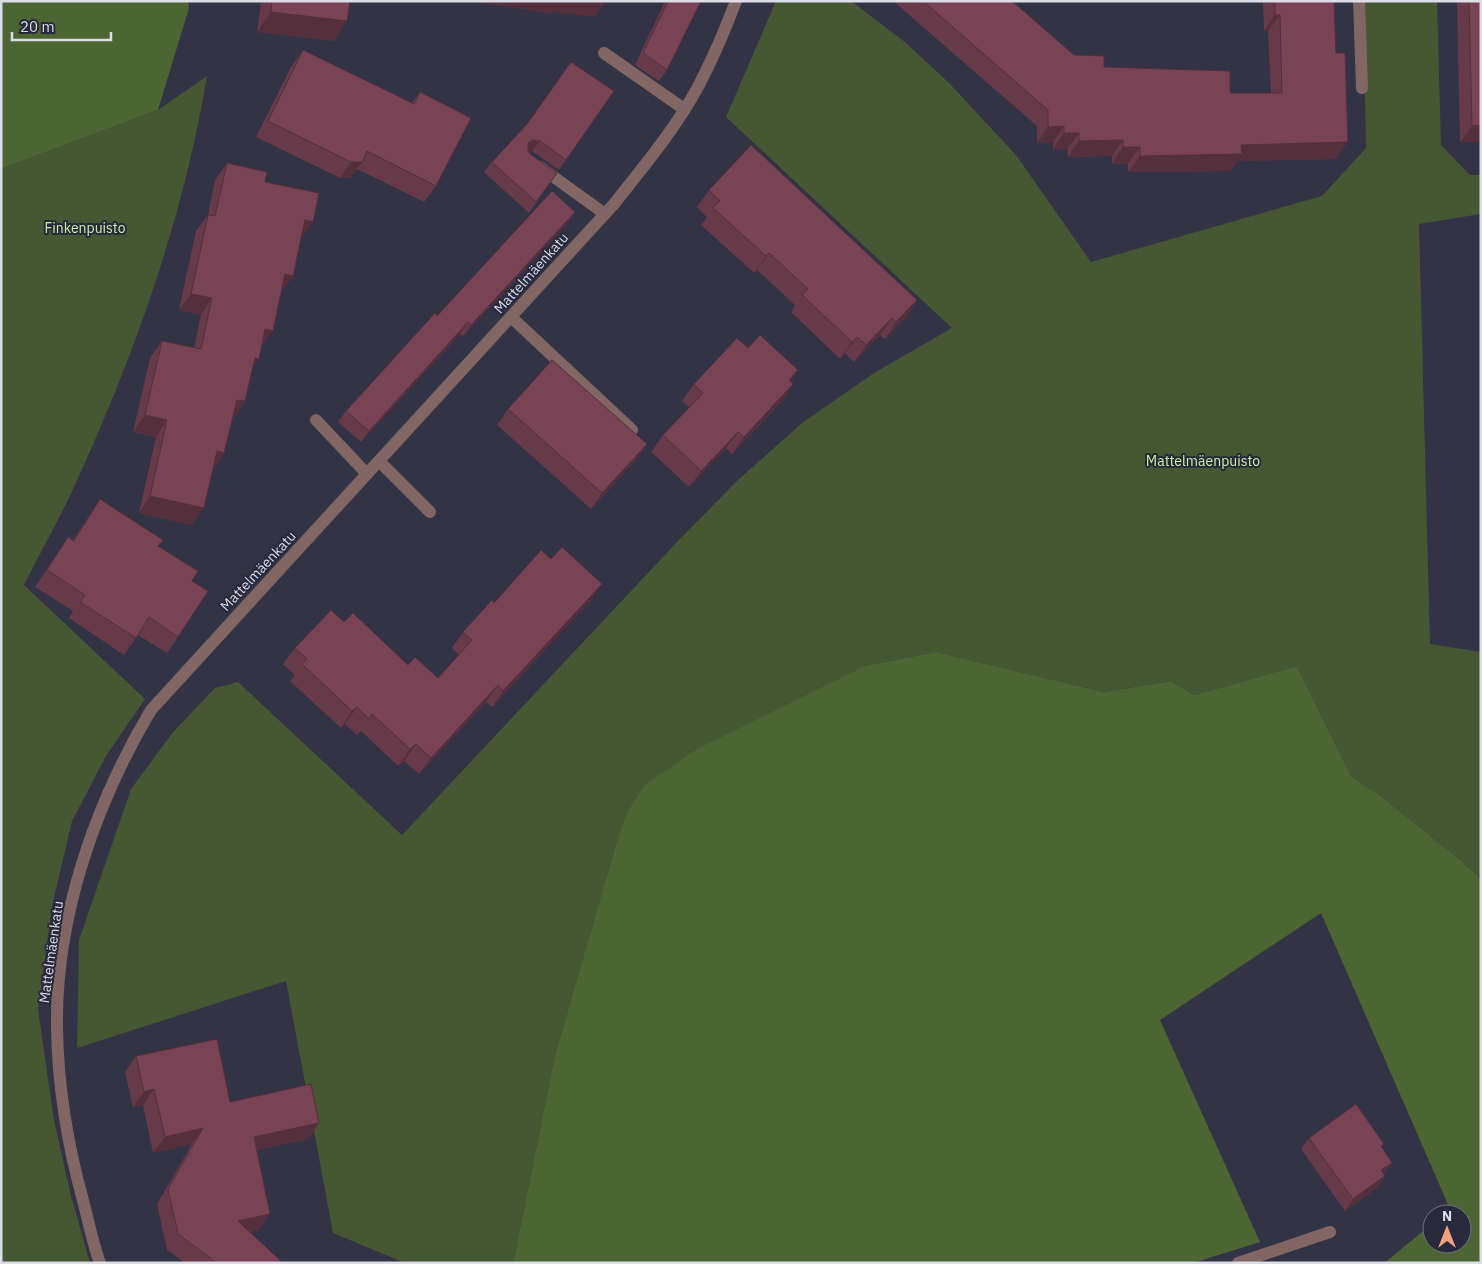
<svg xmlns="http://www.w3.org/2000/svg" width="1482" height="1264" viewBox="0 0 1482 1264" font-family="'IBM Plex Sans',sans-serif">
  <rect width="100%" height="100%" fill="#323345"/>
  <g fill="#465734">
    <path d="M776 1H851L905 42 950 84 1016 155 1091 262 1322 196 1366 148 1363 1H1437L1441 145 1470 175H1481V214L1419 224 1430 644 1481 652V879L1458 858 1382 797 1351 776 1297 666 1194 695 1171 681 1104 692 936 652 864 666 698 748 644 787 627 812 554 1059 513 1263H405L333 1233 286 981 77 1048 79 940 131 789 173 732 215 688 238 682 402 835 677 542 738 480 802 423 874 373 952 328 726 117Z"/>
    <path d="M207 76C184 215 137 348 79 476 63 513 42 549 24 585L145 699 106 756 72 821 52 906 38 1009 54 1120 71 1196 90 1263H1V169L158 110Z"/>
  </g>
  <g fill="#4d6433">
    <path d="M1 1H188L189 8 158 110 1 169Z"/>
    <path d="M936 652 1104 692 1171 681 1194 695 1297 666 1351 776 1382 797 1458 858 1481 879V1263H1384L1432 1224V1244H1462V1214H1444L1450 1209 1321 913 1160 1020 1260 1242 1193 1263H513L554 1059 619 835 627 812 644 786 698 748 864 666Z"/>
  </g>
  <g fill="none" stroke-linecap="round" stroke-linejoin="round">
    <g stroke="#816664" stroke-width="12">
      <path d="M1359 1 1362 88"/>
      <path d="M604 53 684 109"/>
      <path d="M540 167 605 214"/>
      <path d="M511 317 632 430"/>
      <path d="M316 420 367 474"/>
      <path d="M379 461 430 512"/>
      <path d="M1238 1263 1330 1232"/>
    </g>
    <path stroke="#816664" stroke-width="12" d="M100 1263C93 1244 89 1224 84 1204 68 1147 58 1089 57 1029 55 918 95 804 151 710L614 204C644 166 676 128 699 85 713 58 725 30 736 1"/>
  </g>
  <g fill="#673a49">
    <path d="M258 1H350L334 41 257 32 261 2Z"/>
    <path d="M665 1H701L667 70 659 81 635 65Z"/>
    <path d="M893 1H1012L1074 55 1104 67 1230 93H1271L1268 31H1264L1263 1H1334L1336 159 1237 161 1230 171 1128 172V163L1112 164V156L1068 157 1067 149H1053V142L1037 143V126Z"/>
    <path d="M1457 1H1481V142H1460Z"/>
    <path d="M303 50 412 103 420 92 436 186 424 202 357 169 350 178H340L256 137 291 67Z"/>
    <path d="M614 91 559 170 532 151H528L530 154 557 173 529 213 484 172 492 162Z"/>
    <path d="M227 163 265 182 301 238 293 276 281 292 261 347 259 359 253 366 245 401 234 418H233L192 525 139 513 156 437 133 432 150 358 162 341 194 348 201 315 179 310 196 231 208 215 215 180Z"/>
    <path d="M709 190 917 300 906 317 885 339 880 335 854 362 845 353 840 359 791 312 795 305 757 270 754 273 701 225 707 217 697 207Z"/>
    <path d="M575 212 567 224 463 336 460 334 361 442 338 422 346 411 437 316Z"/>
    <path d="M748 348 798 370 790 381 793 384 782 401 732 454 726 448 689 487 651 452 663 435 689 407 682 401 694 384Z"/>
    <path d="M508 409 647 444 635 461 591 509 497 425Z"/>
    <path d="M100 499 158 546 192 581 178 637 167 653 138 635 124 655 69 618 73 611 35 587 68 537 73 540Z"/>
    <path d="M591 600 492 707 486 702 419 774 404 761 398 766 361 731 357 735 345 724 341 728 290 681 295 675 283 664 295 648 344 622 408 665 438 678 459 655 452 648 463 632 494 603Z"/>
    <path d="M136 1056 230 1102 319 1123 308 1139 257 1150 270 1214 259 1230 250 1232 283 1263H185L167 1250 157 1204 192 1144 153 1153 143 1105 133 1107 125 1072Z"/>
    <path d="M1309 1138 1382 1148 1384 1174 1385 1176 1377 1188 1345 1211 1301 1149Z"/>
  </g>
  <g fill="#542f3c">
    <path d="M468 1H606L595 17 555 12 554 14Z"/>
    <path d="M271 12 347 21 334 41 257 32Z"/>
    <path d="M1275 15H1280L1268 31H1264Z"/>
    <path d="M1481 125V142H1460L1472 126Z"/>
    <path d="M1064 126 1053 142 1037 143 1048 127Z"/>
    <path d="M1064 133H1079L1067 149H1053Z"/>
    <path d="M532 140 540 141 532 151 525 150 528 143Z"/>
    <path d="M1123 140 1112 156 1068 157 1079 141Z"/>
    <path d="M1348 142 1336 159 1237 161 1230 171 1128 172 1140 156 1241 145Z"/>
    <path d="M1123 147H1140L1128 163 1112 164Z"/>
    <path d="M351 162H362L350 178H340Z"/>
    <path d="M575 212 567 224 463 336 471 325Z"/>
    <path d="M305 220 313 222 301 238Z"/>
    <path d="M769 253 757 270 754 273 766 256Z"/>
    <path d="M285 274 293 276 281 292Z"/>
    <path d="M191 294 212 298 201 315 179 310Z"/>
    <path d="M917 300 906 317 885 339 896 322Z"/>
    <path d="M892 318 880 335 854 362 866 345Z"/>
    <path d="M468 322 460 334 361 442 369 431Z"/>
    <path d="M265 329 273 331 261 347Z"/>
    <path d="M857 337 845 353 840 359 852 342Z"/>
    <path d="M255 358 259 359 247 375Z"/>
    <path d="M798 370 787 387 789 380Z"/>
    <path d="M793 384 782 401 732 454 744 437Z"/>
    <path d="M237 400 245 401 234 418 225 417Z"/>
    <path d="M145 415 167 420 156 437 133 432Z"/>
    <path d="M738 432 726 448 689 487 701 471Z"/>
    <path d="M647 444 635 461 591 509 602 493Z"/>
    <path d="M217 451 224 453 213 470Z"/>
    <path d="M150 496 204 508 192 525 139 513Z"/>
    <path d="M602 584 591 600 492 707 503 691Z"/>
    <path d="M498 685 486 702 419 774 431 758Z"/>
    <path d="M357 707 345 724 341 728 352 711Z"/>
    <path d="M416 744 404 761 398 766 410 749Z"/>
    <path d="M154 1089 143 1105 133 1107 144 1092Z"/>
    <path d="M319 1123 308 1139 243 1153 254 1137Z"/>
    <path d="M203 1128 192 1144 153 1153 165 1137Z"/>
    <path d="M1392 1163 1384 1174 1373 1182 1381 1170Z"/>
    <path d="M1385 1176 1377 1188 1345 1211 1353 1199Z"/>
    <path d="M270 1214 259 1230 226 1237 238 1221Z"/>
  </g>
  <g fill="#784355" stroke="#542f3c">
    <path d="M272 1H350L347 21 271 12Z"/>
    <path d="M668 1H701L667 70 643 53Z"/>
    <path d="M923 1H1012L1074 55 1104 56V67L1230 71V93H1282L1280 15H1275V1H1334L1336 53H1345L1348 142 1241 145 1242 154 1140 156V147H1123V140L1079 141V133H1064V126L1048 127V110Z"/>
    <path d="M1469 1H1481V125L1472 126Z"/>
    <path d="M303 50 414 104 420 92 471 118 436 186 367 151 362 162H351L268 121Z"/>
    <path d="M571 62 614 91 566 160 540 141 532 140 528 143V150L530 154 557 173 536 202 492 162 527 124Z"/>
    <path d="M751 145 917 300 896 322 892 318 866 345 857 337 852 342 802 295 808 289 769 253 766 256 713 208 720 201 709 190Z"/>
    <path d="M227 163 267 172 265 182 319 193 313 222 305 220 293 276 285 274 273 331 265 329 259 359 255 358 245 401 237 400 224 453 217 451 204 508 150 496 167 420 145 415 162 341 201 349 212 298 191 294 208 215 215 216Z"/>
    <path d="M552 191 575 212 471 325 468 322 369 431 346 411 435 313 437 316Z"/>
    <path d="M760 335 798 370 789 380 793 384 744 437 738 432 701 471 663 435 703 393 694 384 737 338 748 348Z"/>
    <path d="M552 360 647 444 602 493 508 409Z"/>
    <path d="M100 499 163 540 158 546 198 571 192 581 208 591 178 637 149 617 136 638 80 602 85 595 47 570 68 537 74 541Z"/>
    <path d="M562 547 602 584 503 691 498 685 431 758 416 744 410 749 372 714 369 719 357 707 352 711 302 664 307 659 295 648 331 610 344 622 353 613 408 665 415 657 438 678 472 640 463 632 492 600 494 603 541 550 551 559Z"/>
    <path d="M217 1039 230 1102 311 1084 319 1123 254 1137 270 1214 238 1221 283 1263H217L178 1234 168 1189 203 1128 165 1137 154 1089 144 1092 136 1056Z"/>
    <path d="M1356 1104 1384 1144 1381 1146 1392 1163 1381 1170 1385 1176 1353 1199 1309 1138Z"/>
  </g>
  <g text-anchor="middle" dominant-baseline="central" stroke-width="4" stroke-linejoin="round" paint-order="stroke">
    <g font-size="14" fill="#cbf0a3" stroke="#28293a">
      <text x="85" y="228">Finkenpuisto</text>
      <text x="1203" y="461">Mattelmäenpuisto</text>
    </g>
    <g font-size="14" fill="#dcdde9" stroke="#28293a">
      <text transform="translate(531 273) rotate(-48)">Mattelmäenkatu</text>
      <text transform="translate(258 571) rotate(-47)">Mattelmäenkatu</text>
      <text transform="translate(51 952) rotate(-82)">Mattelmäenkatu</text>
    </g>
  </g>
  <rect width="1482" height="1264" fill="none" stroke="#dcdde9" stroke-width="5"/>
  <g transform="translate(1447 1229)"><circle r="24" fill="#28293a" stroke="#707180"/>
  <path d="M0-4L9 19L0 12L-9 19Z" fill="#f1a17d"/>
  <text y="-8" font-size="14" font-weight="bold" text-anchor="middle" fill="#dcdde9">N</text>
  </g>
  <path d="M12 32v8h99v-8" fill="none" stroke="#dcdde9" stroke-width="2.5"/>
  <text x="20" y="32" font-size="15" fill="#dcdde9" stroke="#28293a" stroke-width="4" paint-order="stroke">20 m</text>
</svg>
